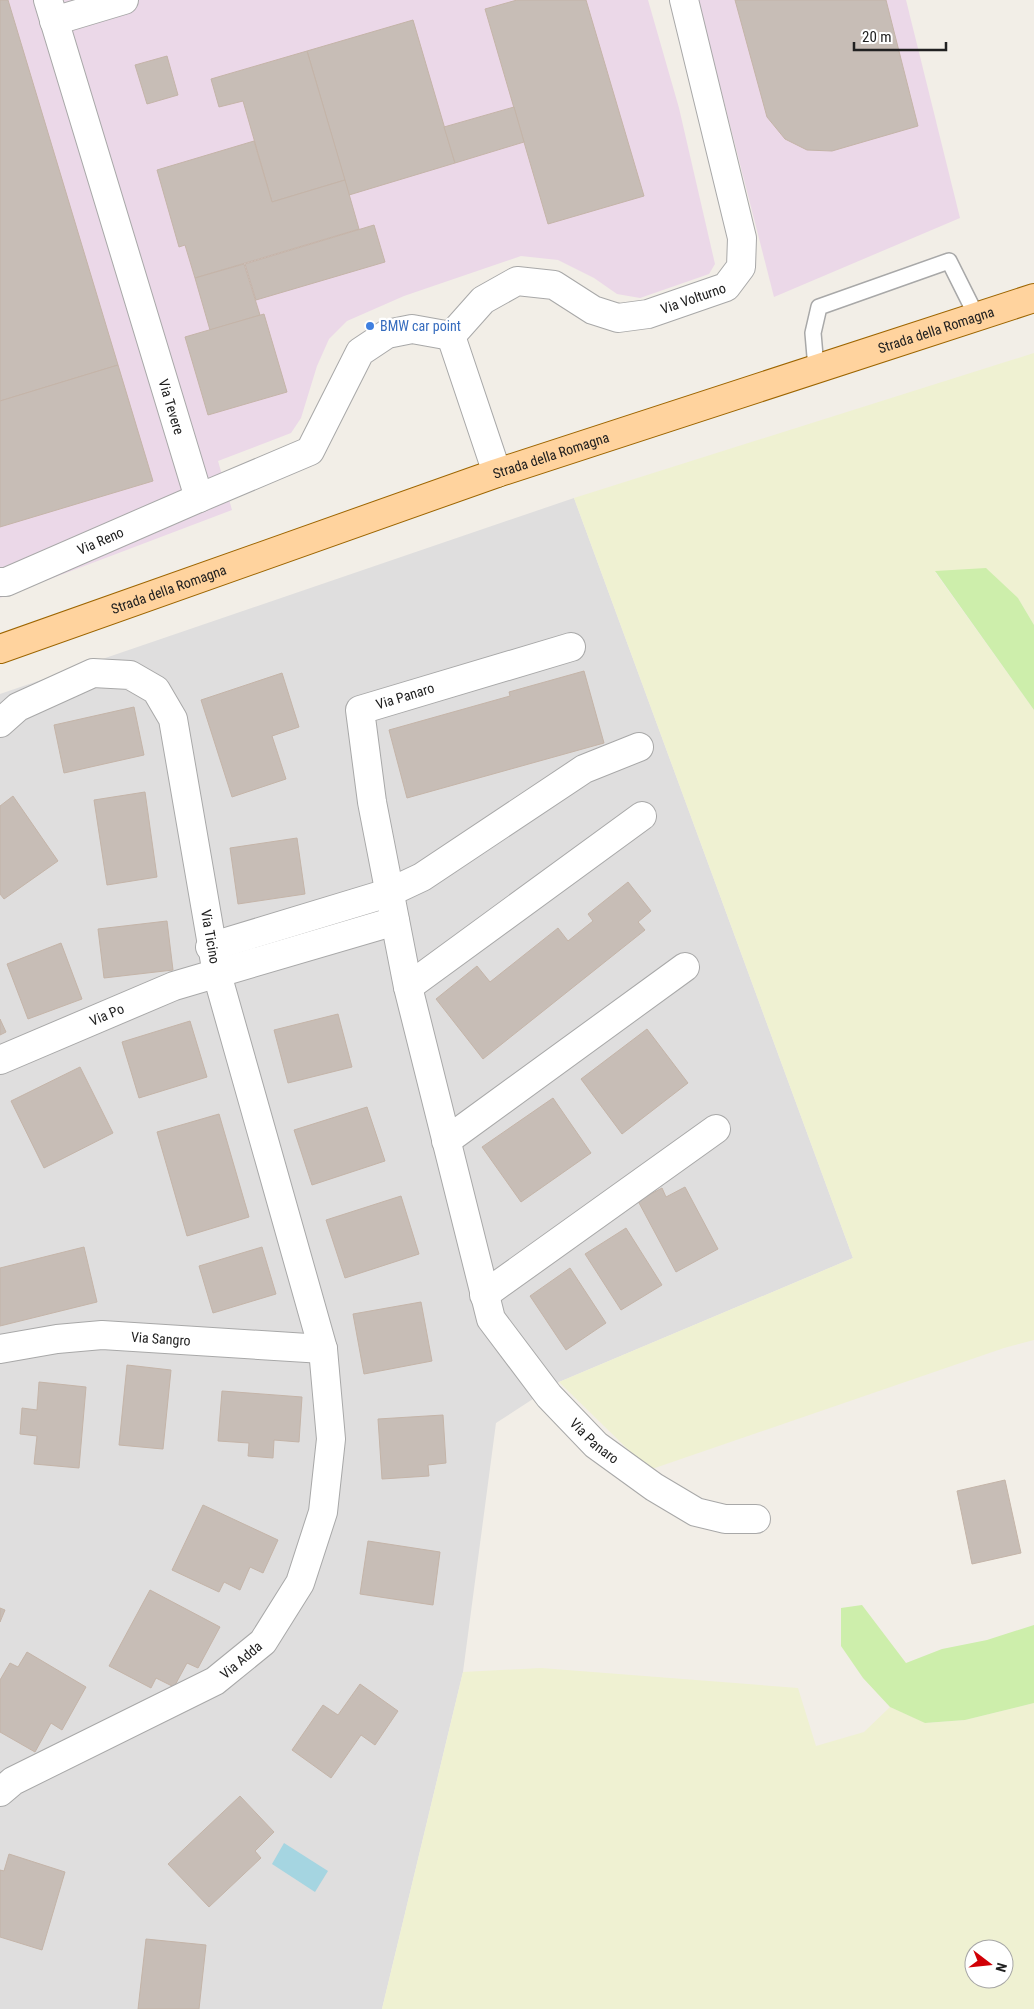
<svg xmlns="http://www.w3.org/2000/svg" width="1034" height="2009" viewBox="0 0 1034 2009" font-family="'Roboto Condensed',sans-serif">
  <rect width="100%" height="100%" fill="#f2eee7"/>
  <path fill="#dfdede" d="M574 498 853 1258 559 1382 496 1423 463 1672 382 2009H0V694Z"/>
  <g fill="#ebd8e8">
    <path d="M0 0H648L679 108 715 264 709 274 640 298 617 294 594 278 558 260 521 256 404 296 347 321 329 339 317 366 301 418 291 433 218 461 232 510 0 598Z"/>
    <path d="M698 0H906L960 218 774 297Z"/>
  </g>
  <g fill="#eff1d2" fill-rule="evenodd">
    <path d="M1034 353V625L1018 598 935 572 1034 710V1340L1004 1348 649 1470 559 1382 853 1258 574 498Z"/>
    <path d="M541 1668 798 1688 816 1746 864 1732 890 1707 926 1723 965 1720 1034 1703V2009H382L463 1672ZM974 1949H1004V1979H974Z"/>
  </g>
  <g fill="#cdeeab">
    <path d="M986 568 1018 598 1034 625V710L935 571Z"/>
    <path d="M862 1605 906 1663 942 1649 987 1640 1034 1625V1703L965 1720 925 1723 890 1707 863 1678 841 1646V1608Z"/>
  </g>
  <path fill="#a5d5e1" d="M284 1843 328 1871 315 1892 272 1864Z"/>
  <g fill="#c7bdb6" stroke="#c4b4a8">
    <path d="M0 0H8L118 365 0 401Z"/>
    <path d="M517 0H586L644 196 548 224 485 9Z"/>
    <path d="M735 0H886L918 126 832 151 807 150 785 139 767 117Z"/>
    <path d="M413 20 455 163 349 195 307 51Z"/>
    <path d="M307 51 345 180 272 202 243 101 219 107 211 79Z"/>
    <path d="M167 56 178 95 147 104 135 65Z"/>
    <path d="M514 107 524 142 455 163 444 127Z"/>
    <path d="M254 141 272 202 345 180 359 229 195 278 185 245 179 247 157 170Z"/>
    <path d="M374 225 385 262 256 300 245 264Z"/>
    <path d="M244 264 260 315 210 330 195 278Z"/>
    <path d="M264 314 287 392 208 415 185 337Z"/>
    <path d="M118 365 153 481 0 527V401Z"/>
    <path d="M584 671 604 743 407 798 389 730 510 696 509 692Z"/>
    <path d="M282 673 299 727 272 736 286 779 232 797 201 700Z"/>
    <path d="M134 707 144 755 64 773 54 725Z"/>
    <path d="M145 792 157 877 107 885 94 800Z"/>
    <path d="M13 796 58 861 4 899 0 894V806Z"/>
    <path d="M297 838 305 894 238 904 230 848Z"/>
    <path d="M628 882 651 911 638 922 645 930 483 1059 436 999 477 966 490 982 558 928 568 941 593 921 588 914Z"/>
    <path d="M167 921 173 970 104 978 98 929Z"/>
    <path d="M61 943 82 999 28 1019 7 964Z"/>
    <path d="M338 1014 352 1067 288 1083 274 1030Z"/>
    <path d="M0 1019 6 1032 0 1035Z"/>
    <path d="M190 1021 207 1077 139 1098 122 1042Z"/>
    <path d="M647 1029 688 1083 622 1134 581 1079Z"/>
    <path d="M80 1067 113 1133 44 1168 11 1101Z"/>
    <path d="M553 1098 591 1153 521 1202 482 1147Z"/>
    <path d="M367 1107 385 1161 312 1185 294 1130Z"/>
    <path d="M219 1114 249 1217 187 1236 157 1132Z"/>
    <path d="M685 1187 718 1249 676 1272 638 1201 662 1188 666 1197Z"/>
    <path d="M401 1196 419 1254 345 1278 326 1220Z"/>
    <path d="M626 1228 662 1285 621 1310 585 1254Z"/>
    <path d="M84 1247 97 1302 0 1326V1268Z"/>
    <path d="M262 1247 276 1294 213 1313 199 1266Z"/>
    <path d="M570 1268 606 1323 566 1350 530 1296Z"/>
    <path d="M421 1302 432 1361 364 1374 353 1314Z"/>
    <path d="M127 1365 171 1370 163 1449 119 1445Z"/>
    <path d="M39 1382 86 1387 79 1468 34 1464 37 1436 20 1434 22 1408 37 1410Z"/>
    <path d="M222 1391 302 1397 299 1442 274 1440 273 1458 248 1456 249 1443 218 1441Z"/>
    <path d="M443 1415 446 1463 428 1465 429 1476 382 1479 378 1419Z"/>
    <path d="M1005 1480 1021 1553 972 1564 957 1491Z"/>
    <path d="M203 1505 278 1540 263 1573 250 1567 240 1590 224 1582 219 1592 172 1570Z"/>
    <path d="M368 1541 440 1552 433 1605 360 1594Z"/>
    <path d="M150 1590 220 1627 198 1668 187 1663 174 1687 156 1678 151 1688 109 1666Z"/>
    <path d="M0 1608 5 1610 0 1622Z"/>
    <path d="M27 1652 86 1687 62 1730 51 1723 35 1752 0 1732V1680L10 1663 18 1667Z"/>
    <path d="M360 1684 398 1711 375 1745 361 1735 331 1778 292 1750 323 1705 338 1715Z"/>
    <path d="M240 1796 274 1832 255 1851 261 1858 209 1907 168 1864Z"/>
    <path d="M9 1854 65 1872 42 1950 0 1937V1870L4 1871Z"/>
    <path d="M146 1939 206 1945 199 2009H138Z"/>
  </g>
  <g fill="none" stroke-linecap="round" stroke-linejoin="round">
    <defs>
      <path id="lane" d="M816 368 813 333 819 307 949 261 977 317"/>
      <g id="street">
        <path id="s1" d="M48 0 199 498 310 451 360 352 387 334 412 329 451 336"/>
        <path d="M54 21 124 0"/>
        <path id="s2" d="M451 336 483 300 517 281 554 285 593 310 618 318 648 314 726 287 741 267 742 238 684 0"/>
        <path d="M451 336 497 473"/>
        <path id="s3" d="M0 582H6L199 498"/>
        <path id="s4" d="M571 647 360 710 372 802 408 987 491 1319 549 1396 596 1445 654 1487 696 1512 725 1519H756"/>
        <path id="s5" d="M0 723 18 707 93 673 130 675 156 690 173 719 217 974 323 1349 331 1439 323 1512 300 1583 263 1642 215 1681 13 1781 0 1792"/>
        <path d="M210 947 388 893 422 877 584 769 639 747"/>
        <path d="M408 987 642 816"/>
        <path id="s6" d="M0 1060 174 986 395 921"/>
        <path d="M446 1141 685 967"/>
        <path d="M484 1295 716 1129"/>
        <path id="s7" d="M0 1349 57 1339 102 1335 323 1349"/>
      </g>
      <g id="primary">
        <path id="s8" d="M0 649 497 473 1034 298"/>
      </g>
    </defs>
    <use href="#lane" stroke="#a8a8a8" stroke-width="18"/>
    <use href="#street" stroke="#a8a8a8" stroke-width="30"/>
    <use href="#primary" stroke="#9d6500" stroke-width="30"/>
    <use href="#lane" stroke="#fff" stroke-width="15"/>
    <use href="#street" stroke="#fff" stroke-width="28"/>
    <use href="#primary" stroke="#ffd39e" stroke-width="28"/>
  </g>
  <circle fill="#3f7fe0" stroke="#fff" stroke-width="2" cx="370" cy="326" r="5"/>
  <g text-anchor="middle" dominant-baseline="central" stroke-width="4.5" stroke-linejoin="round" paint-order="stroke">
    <g font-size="14" fill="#212121" stroke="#fff">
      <text stroke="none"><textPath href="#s2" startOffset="275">Via Volturno</textPath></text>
      <text stroke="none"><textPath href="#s8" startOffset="989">Strada della Romagna</textPath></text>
      <text stroke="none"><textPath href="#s1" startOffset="425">Via Tevere</textPath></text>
      <text stroke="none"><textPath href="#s8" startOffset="584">Strada della Romagna</textPath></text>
      <text stroke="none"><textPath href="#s3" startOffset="109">Via Reno</textPath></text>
      <text stroke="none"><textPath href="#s8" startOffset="179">Strada della Romagna</textPath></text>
      <text transform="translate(405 696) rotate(-17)">Via Panaro</text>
      <text stroke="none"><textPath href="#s5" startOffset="428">Via Ticino</textPath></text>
      <text stroke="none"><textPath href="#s6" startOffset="116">Via Po</textPath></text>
      <text stroke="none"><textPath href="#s7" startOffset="162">Via Sangro</textPath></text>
      <text stroke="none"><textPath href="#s4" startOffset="1004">Via Panaro</textPath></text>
      <text transform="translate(241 1660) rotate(-40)">Via Adda</text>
    </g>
    <g font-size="14" fill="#366cbe" stroke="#fff" text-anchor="start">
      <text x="380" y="326">BMW car point</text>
    </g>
  </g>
  <g transform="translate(989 1964) rotate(106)"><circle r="24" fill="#ffffff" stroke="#a6a6a6"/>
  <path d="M0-4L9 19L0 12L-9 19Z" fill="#d10006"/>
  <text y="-8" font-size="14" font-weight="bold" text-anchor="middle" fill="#212121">N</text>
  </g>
  <path d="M854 42v8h92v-8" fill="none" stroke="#212121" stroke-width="2.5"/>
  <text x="862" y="42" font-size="15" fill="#212121" stroke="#ffffff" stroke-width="4" paint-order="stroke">20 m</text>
</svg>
